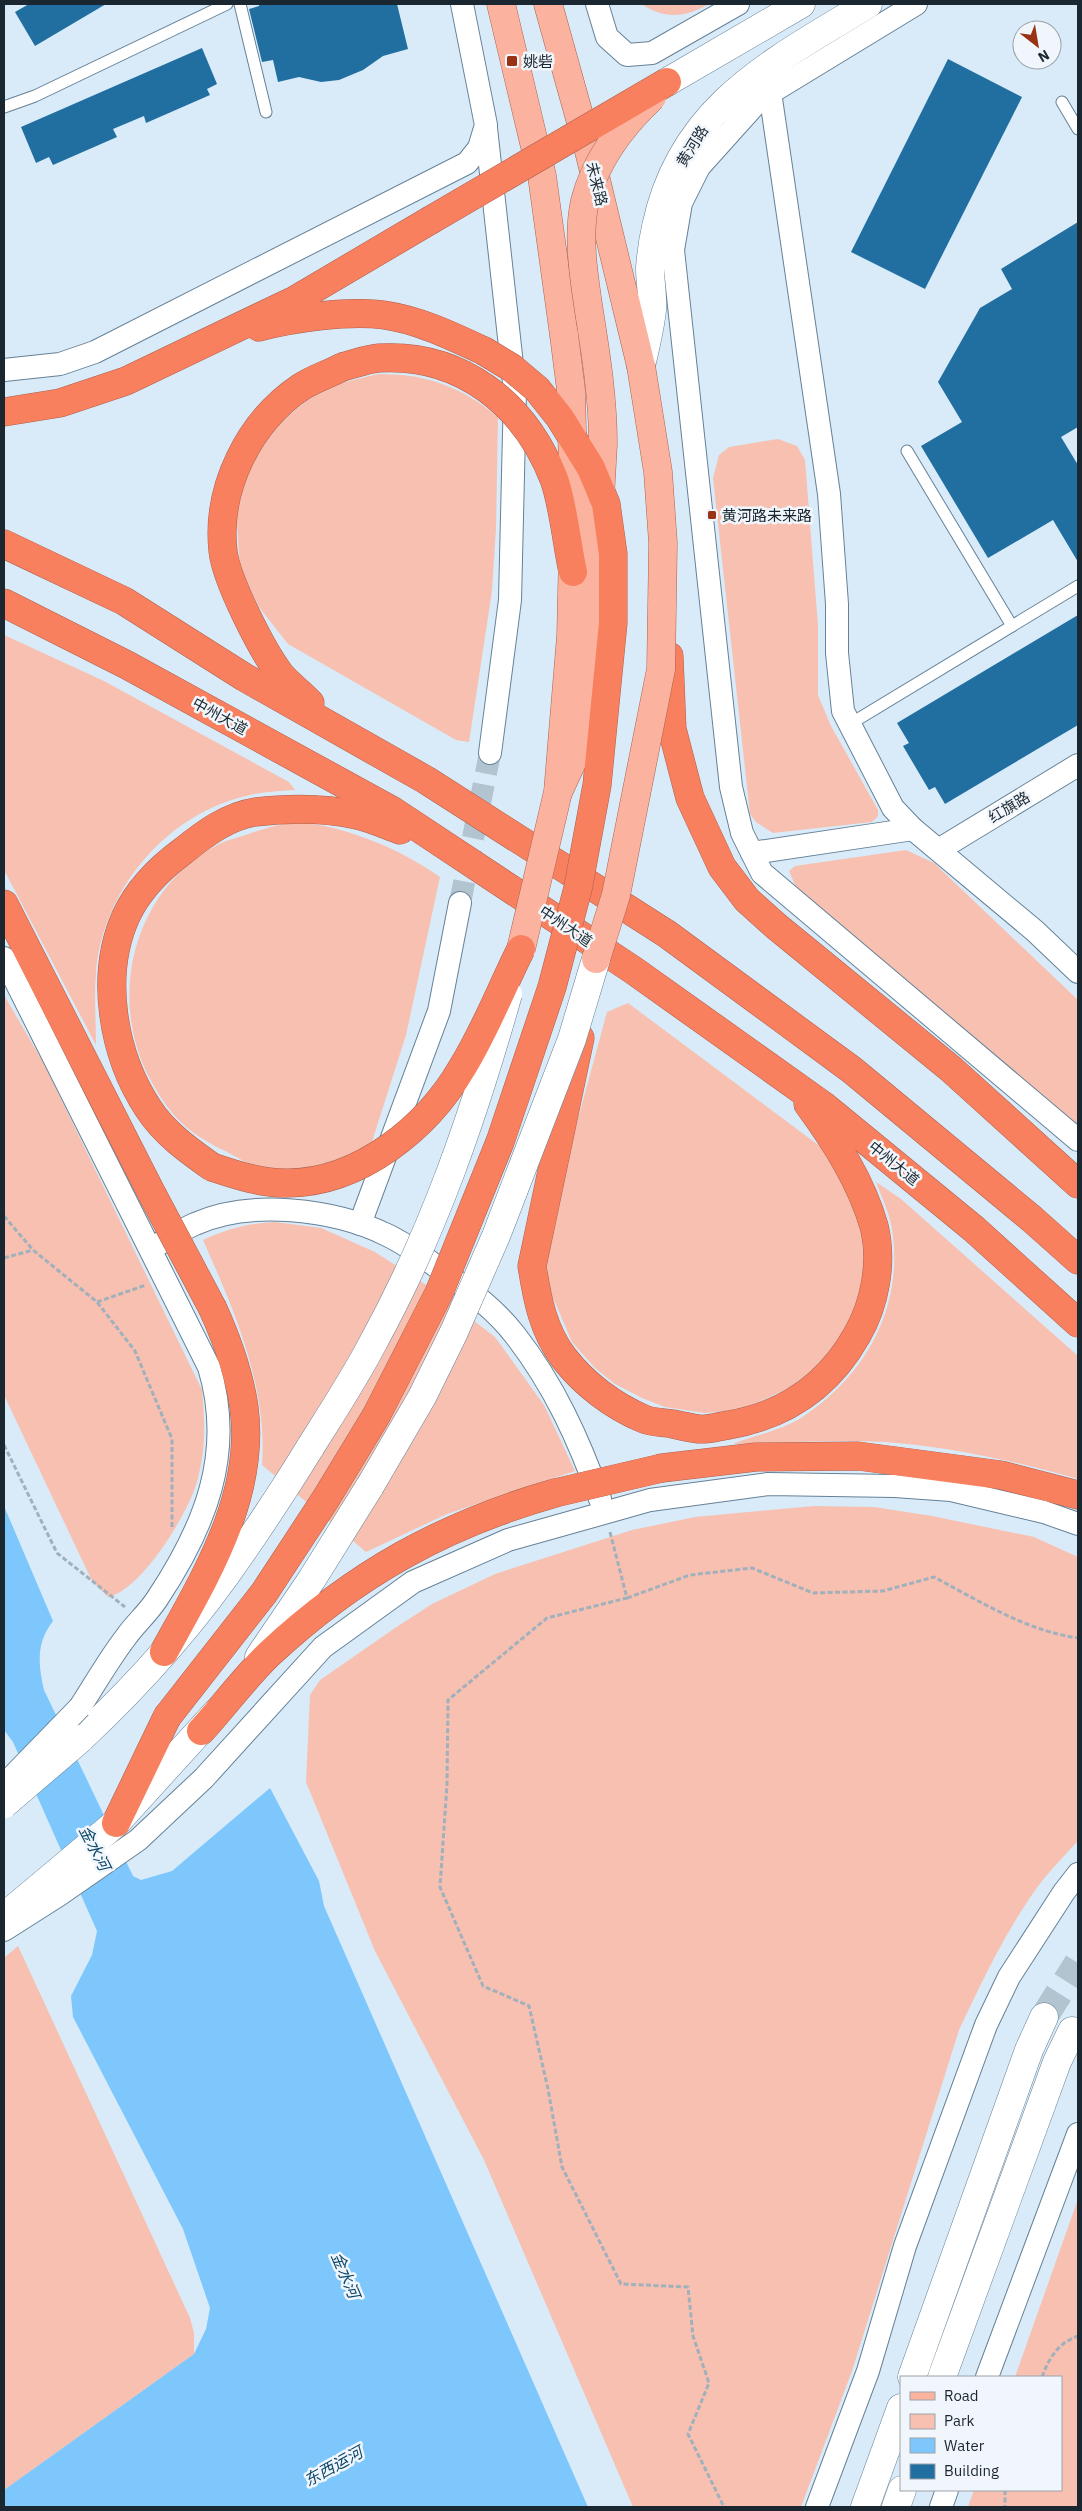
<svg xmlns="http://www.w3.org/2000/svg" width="1082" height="2511" viewBox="0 0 1082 2511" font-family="'IBM Plex Sans','Noto Sans SC',sans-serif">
  <rect width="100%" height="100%" fill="#d9ebf9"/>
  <g fill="#f7c0b0">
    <path d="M642 4H709C687 17 664 20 642 4Z"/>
    <path d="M378 374C427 374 460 386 498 417L496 528 492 591 469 742 456 740 288 644 259 607 240 569 236 507 250 458 276 426 315 394 337 384Z"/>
    <path d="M778 439 797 446 805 460 818 626V695L831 726 878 810V816L872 822 773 833 756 822 750 814 713 478 719 455 729 447Z"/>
    <path d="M4 635 104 681 289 782 295 790C277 791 259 792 242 797 164 817 102 892 96 973 94 996 96 1021 96 1045L4 870Z"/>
    <path d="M299 822C348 827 400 849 440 877L406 1035 371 1145C360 1150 349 1157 337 1161 319 1167 281 1172 262 1168 248 1165 234 1155 221 1149 185 1131 169 1114 150 1079 106 996 134 888 219 844 229 839 241 837 251 833 267 828 282 823 299 822Z"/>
    <path d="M906 850 934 863 1078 1000V1130L815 907 796 887 789 871 795 866Z"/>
    <path d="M4 995 43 1062 202 1390C205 1423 206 1446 198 1478 191 1510 141 1591 108 1597L92 1581 4 1395Z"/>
    <path d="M628 1003 821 1147 849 1185 862 1234 864 1276 859 1304 844 1335 825 1360 789 1388 743 1409 705 1413 665 1407 642 1398 615 1384 595 1368 572 1342 548 1286 546 1237 607 1012Z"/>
    <path d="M876 1182 901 1199 1078 1356V1479C1015 1461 951 1447 885 1442 835 1439 783 1443 733 1444 756 1435 783 1430 804 1416 867 1374 904 1305 892 1230 890 1214 882 1198 876 1182Z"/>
    <path d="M275 1222 321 1228 375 1252 434 1290 495 1337 544 1405 575 1471 447 1514 366 1552 262 1465C268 1387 234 1310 203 1240 226 1229 249 1223 275 1222Z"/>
    <path d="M814 1506 874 1507 932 1516 1034 1537 1078 1557V1841C1066 1854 1053 1867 1042 1881 1008 1926 983 1979 959 2030L852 2371 801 2507H633L484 2160 375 1951 306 1782 310 1695 320 1680 395 1628 432 1604 495 1574 632 1530 695 1517Z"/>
    <path d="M18 1946 190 2318 194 2333V2354L4 2490V1958Z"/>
    <path d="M1078 2199V2507H968L974 2490H1061V2377H1015Z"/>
  </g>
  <path fill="#7dc7fd" d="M4 1506 53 1621C36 1643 38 1664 44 1690L133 1876 141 1880 172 1871 270 1788 319 1881 324 1906 588 2507H4V2490L194 2354 206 2329 210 2308 183 2229 73 2017 71 1996 92 1955 97 1931 13 1742 4 1730Z"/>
  <g fill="#216fa0">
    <path d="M29 4H106L35 46 15 12Z"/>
    <path d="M259 4H397L408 49 383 56 363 70 339 80 321 82 299 77 278 82 273 60 262 62 249 9 259 6Z"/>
    <path d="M202 48 217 84 207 89 210 95 146 123 144 116 113 129 117 137 53 165 49 157 36 163 21 127Z"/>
    <path d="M948 59 1022 97 925 289 851 252Z"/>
    <path d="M1078 222V427L1061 437 1078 465V562L1053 520 988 558 921 446 962 422 938 382 980 308 1012 289 1001 269Z"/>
    <path d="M1078 615V725L945 804 935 787 929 790 903 746 909 743 897 723Z"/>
  </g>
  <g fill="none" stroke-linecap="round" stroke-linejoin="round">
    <path stroke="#b3c4d1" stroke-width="22" stroke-dasharray="22 11" stroke-linecap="butt" d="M460 903 490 753"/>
    <path stroke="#b3c4d1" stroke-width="28" stroke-dasharray="28 14" stroke-linecap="butt" d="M1044 2017 1078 1963"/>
    <defs>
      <g id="lane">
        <path d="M240 4 266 112"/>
        <path d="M1062 102 1078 129"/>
        <path d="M4 107 35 96 227 4"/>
        <path d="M907 451 1012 626"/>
        <path d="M850 724 1078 586"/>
      </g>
      <g id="street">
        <path d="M597 4 607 37 627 55 652 53 738 4"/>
        <path d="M916 4 760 99 699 167 681 203 673 250 731 787 742 833 762 873 1078 1140"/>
        <path d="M770 92 829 494 837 604V653L843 711 893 808 913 829 1035 931 1078 972"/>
        <path d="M486 128 515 392 510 600 490 753"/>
        <path d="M4 370 60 364 95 352 467 163 479 148 486 125 462 4"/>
        <path d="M940 849 1078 765"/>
        <path d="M752 853 913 829"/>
        <path d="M4 958 209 1367C235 1453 205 1527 157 1599 148 1613 135 1624 126 1637 109 1659 95 1684 80 1707"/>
        <path d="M360 1224 439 1011 460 903"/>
        <path d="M159 1244C171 1237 183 1229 195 1224 250 1199 334 1209 387 1235 408 1245 426 1259 444 1272 470 1291 496 1310 515 1335 554 1385 579 1440 600 1499"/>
        <path d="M4 1930 59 1895 138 1840 204 1778 323 1647 413 1582 508 1540 650 1500 768 1484 895 1486 951 1490 1044 1512 1078 1524"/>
        <path d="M987 2377 1078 2134"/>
        <path d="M817 2507 868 2371 905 2246 986 2025 1009 1977 1064 1892 1078 1874"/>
        <path d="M941 2507 947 2490"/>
      </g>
      <g id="secondary">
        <path d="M667 82 801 4"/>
        <path d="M641 366C645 348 650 329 652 310 653 296 650 282 650 268 651 255 653 240 656 227 681 106 773 62 868 4"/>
        <path d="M259 1657 312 1579 370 1486"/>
        <path d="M80 1739C140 1683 196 1620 242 1552 266 1517 289 1482 311 1446"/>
        <path d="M4 1917 116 1823 216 1713"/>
        <path d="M912 2377 1029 2050 1044 2017"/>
        <path d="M942 2377 1057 2062 1072 2031"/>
        <path d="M865 2507 901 2408"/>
        <path d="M896 2507 902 2490"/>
      </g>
      <g id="primary">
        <path d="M501 4 542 176 564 335"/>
        <path d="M548 4 589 151 641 366"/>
      </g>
      <g id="highway">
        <path d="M259 327C292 318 350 310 384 315 419 320 452 336 484 351"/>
        <path d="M4 412 60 403 126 381 295 300 429 221"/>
        <path d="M4 544 124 601 244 677 426 780 667 934 852 1070 1032 1219 1078 1260"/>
        <path d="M4 603 127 665 393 811 633 970 824 1106 974 1229 1078 1323"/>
        <path d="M669 656 672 729 690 798 722 867 747 900 776 926 951 1069 1078 1184"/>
        <path d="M310 703C301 693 288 684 280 674 262 650 226 580 223 551 216 488 249 422 301 387 313 379 329 374 342 367"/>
        <path d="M4 904 152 1194"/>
        <path d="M580 1038 532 1266C537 1298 543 1331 564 1358 584 1384 613 1406 644 1419 653 1423 664 1422 673 1424 682 1426 691 1428 699 1429 709 1430 720 1426 729 1425 786 1415 829 1385 857 1335 875 1304 883 1262 874 1226 861 1181 835 1141 808 1104"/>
        <path d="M212 1167C188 1150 164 1133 148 1108 113 1055 99 976 126 916 138 890 160 868 183 851 204 834 228 816 255 812 288 808 325 808 357 815 371 818 386 825 400 830"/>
        <path d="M662 1468 756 1457 858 1456 1001 1475 1078 1495"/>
        <path d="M164 1652C205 1577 256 1496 244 1407 239 1373 227 1340 213 1309"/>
        <path d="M201 1731C224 1706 245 1677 269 1654 355 1574 443 1525 555 1493"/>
        <path d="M116 1823 167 1717"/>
      </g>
    </defs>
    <use href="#lane" stroke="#658197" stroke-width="13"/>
    <use href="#street" stroke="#658197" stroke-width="24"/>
    <use href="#secondary" stroke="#658197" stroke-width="29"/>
    <use href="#primary" stroke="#ab614f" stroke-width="29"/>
    <use href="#highway" stroke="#ab614f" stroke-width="29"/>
    <g stroke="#a0b0bc" stroke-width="3" stroke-dasharray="5 2.5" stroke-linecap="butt">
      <path d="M4 1216 33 1250 97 1302 135 1351 172 1439V1527"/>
      <path d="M4 1258 33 1250"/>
      <path d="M97 1302 146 1285"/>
      <path d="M4 1445 57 1553 125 1607"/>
      <path d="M610 1532 627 1598 547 1618 448 1700 447 1784 440 1887 483 1986 529 2006 548 2089 562 2167 621 2284 688 2287 693 2336 709 2383 688 2434 724 2507"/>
      <path d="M627 1598 690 1575 752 1568 813 1593 883 1591 934 1577C979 1601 1027 1631 1078 1638"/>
      <path d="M1042 2377C1049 2358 1058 2343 1078 2336"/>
      <path d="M1005 2490V2507"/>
    </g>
    <use href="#lane" stroke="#fff" stroke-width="11"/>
    <use href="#street" stroke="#fff" stroke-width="22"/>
    <use href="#secondary" stroke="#fff" stroke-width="28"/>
    <use href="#primary" stroke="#fbb39f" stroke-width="28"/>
    <use href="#highway" stroke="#f8805f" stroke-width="28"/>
    <defs>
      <path id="street-bridge" d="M9 1780 80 1707"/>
      <g id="secondary-bridge">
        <path d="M311 1446C333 1411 356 1376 375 1339 435 1229 474 1114 508 994"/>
        <path d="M370 1486 422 1397 454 1332 496 1236 572 1039 596 959"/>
        <path d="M4 1804 80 1739"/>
      </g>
      <g id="primary-bridge">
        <path d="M558 792 587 730 603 444C603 399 596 355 589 311 584 278 577 235 585 201 596 159 621 126 652 97"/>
        <path d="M521 949 558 792 571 636 574 510 571 390 564 335"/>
        <path d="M596 959 616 895 661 669 663 543 658 472 641 366"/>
      </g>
      <g id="highway-bridge">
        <path d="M429 221 667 82"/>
        <path d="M342 367C354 364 367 359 379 358 461 353 525 404 554 479 563 503 567 545 573 572"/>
        <path d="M212 1167C236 1175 263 1184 289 1183 360 1182 427 1128 462 1068 485 1031 501 989 521 949"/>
        <path d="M152 1194 213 1309"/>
        <path d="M555 1493 662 1468"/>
        <path d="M167 1717 264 1593 325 1500 376 1416 439 1293 500 1142 552 987 578 888 597 785 613 623V554L606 504 591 468 560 418 537 389 512 368 484 351"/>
      </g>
    </defs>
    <use href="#street-bridge" stroke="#658197" stroke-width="24" stroke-linecap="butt"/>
    <use href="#secondary-bridge" stroke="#658197" stroke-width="29" stroke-linecap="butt"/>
    <use href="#primary-bridge" stroke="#ab614f" stroke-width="29" stroke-linecap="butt"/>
    <use href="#highway-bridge" stroke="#ab614f" stroke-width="29" stroke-linecap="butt"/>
    <use href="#street-bridge" stroke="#fff" stroke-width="22"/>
    <use href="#secondary-bridge" stroke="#fff" stroke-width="28"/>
    <use href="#primary-bridge" stroke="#fbb39f" stroke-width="28"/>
    <use href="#highway-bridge" stroke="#f8805f" stroke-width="28"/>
  </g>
  <g fill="#9a3314" stroke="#f0f6fb" stroke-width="2">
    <rect x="506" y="55" width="12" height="12" rx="2.5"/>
    <rect x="707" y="510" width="10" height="10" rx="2.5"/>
  </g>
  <g text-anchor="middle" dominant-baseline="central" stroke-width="5" stroke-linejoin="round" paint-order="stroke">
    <g font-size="15" fill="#1b2730" stroke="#f0f6fb" text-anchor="start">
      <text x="523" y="61">姚砦</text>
      <text x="722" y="515">黄河路未来路</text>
    </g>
    <g font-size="15" fill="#1b2730" stroke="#f0f6fb">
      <text transform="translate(692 146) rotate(-58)">黄河路</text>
      <text transform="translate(597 184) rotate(76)">未来路</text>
      <text transform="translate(220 716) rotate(29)">中州大道</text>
      <text transform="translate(1009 807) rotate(-31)">红旗路</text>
      <text transform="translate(566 926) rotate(34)">中州大道</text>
      <text transform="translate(894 1163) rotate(39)">中州大道</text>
    </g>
    <g font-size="16" font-style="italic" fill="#0d476a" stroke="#f0f6fb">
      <text transform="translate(95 1848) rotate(63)">金水河</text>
      <text transform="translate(346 2275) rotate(67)">金水河</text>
      <text transform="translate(333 2466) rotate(-29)">东西运河</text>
    </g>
  </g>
  <rect width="1082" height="2511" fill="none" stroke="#1b2730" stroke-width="10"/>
  <rect x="900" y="2376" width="162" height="115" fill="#f0f6fb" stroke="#9ba3aa"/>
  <rect x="910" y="2392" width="25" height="8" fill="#fbb39f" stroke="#9ba3aa"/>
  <text x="944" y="2401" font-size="15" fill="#1b2730">Road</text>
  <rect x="910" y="2414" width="25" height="15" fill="#f7c0b0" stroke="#9ba3aa"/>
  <text x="944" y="2426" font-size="15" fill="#1b2730">Park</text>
  <rect x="910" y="2438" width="25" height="15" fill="#7dc7fd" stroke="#9ba3aa"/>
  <text x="944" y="2451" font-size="15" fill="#1b2730">Water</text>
  <rect x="910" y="2464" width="25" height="15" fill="#216fa0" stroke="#9ba3aa"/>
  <text x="944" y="2476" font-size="15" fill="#1b2730">Building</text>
  <g transform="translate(1037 45) rotate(149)"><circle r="24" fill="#f0f6fb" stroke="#9ba3aa"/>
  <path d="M0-4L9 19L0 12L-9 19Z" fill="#9a3314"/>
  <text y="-8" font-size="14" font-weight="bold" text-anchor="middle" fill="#1b2730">N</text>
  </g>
</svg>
